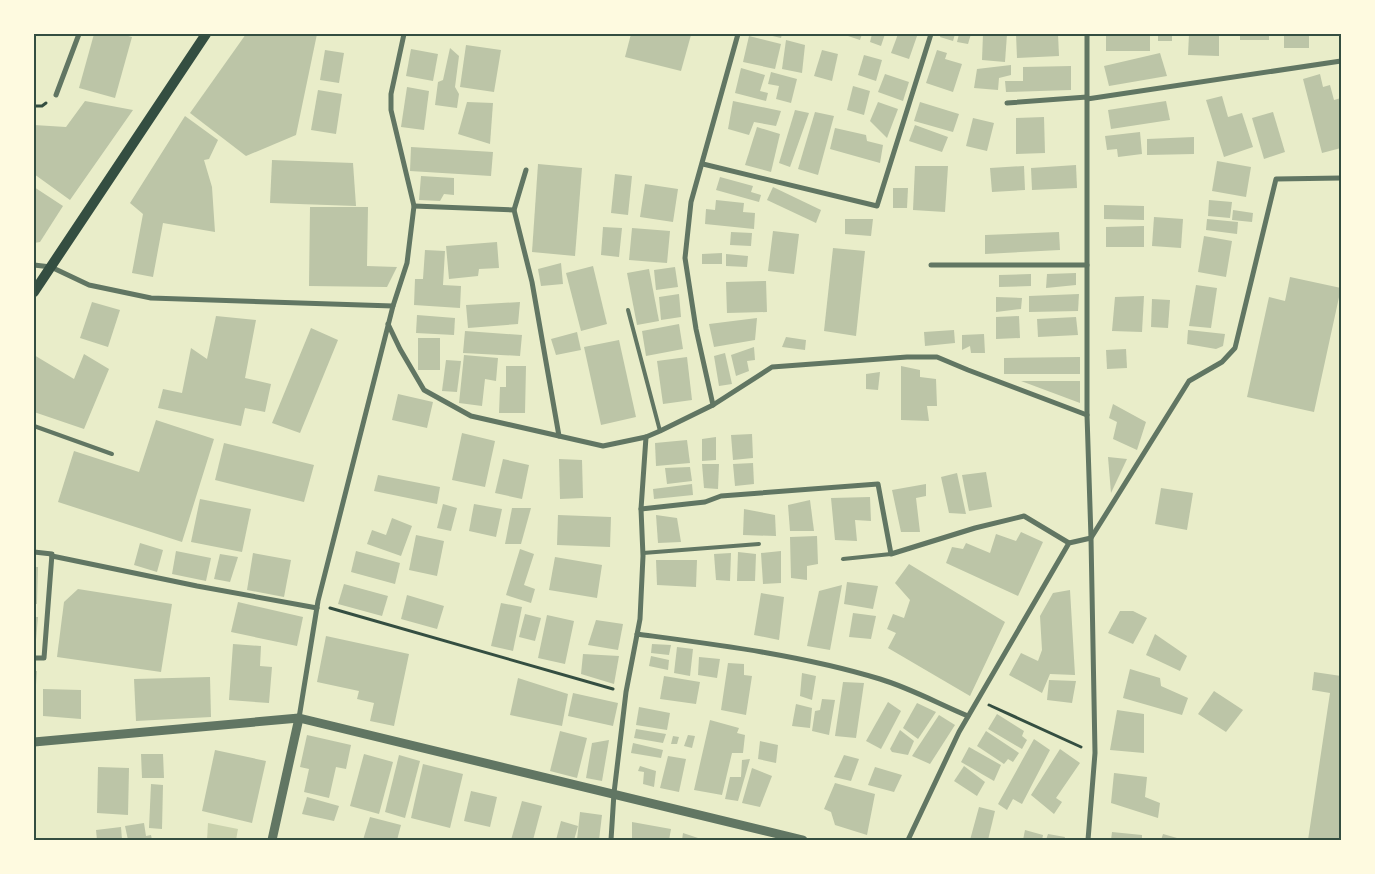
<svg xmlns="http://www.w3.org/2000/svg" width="1375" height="874" viewBox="0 0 1375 874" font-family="'Noto Sans',sans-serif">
  <rect width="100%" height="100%" fill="#e9edc9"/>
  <path fill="#cad2ad" d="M208 823 238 829 236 840H207Z"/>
  <g fill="#bcc5a7">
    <path d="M94 34H121L132 37 115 98 79 88Z"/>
    <path d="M246 34H317L296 135 246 156 190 113Z"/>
    <path d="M631 34 691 35 681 71 625 57Z"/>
    <path d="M764 34H782L781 38Z"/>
    <path d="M842 34H862L860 40Z"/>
    <path d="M872 34H885L881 46 870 42Z"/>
    <path d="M898 34H910L917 36 909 59 891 53Z"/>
    <path d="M941 34H955L953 41 940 37Z"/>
    <path d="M959 34H971L968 44 957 42Z"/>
    <path d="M983 34H1007L1005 62 982 60Z"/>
    <path d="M1016 34H1058L1059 56 1017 58Z"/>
    <rect x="1106" y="34" width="44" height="17"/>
    <rect x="1158" y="34" width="14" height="7"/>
    <path d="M1189 34H1219V56L1188 55Z"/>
    <rect x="1240" y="34" width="29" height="6"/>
    <rect x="1284" y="34" width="25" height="14"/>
    <path d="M749 36 781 44 775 69 743 62Z"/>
    <path d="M786 40 805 45 802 73 782 69Z"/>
    <path d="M466 45 501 50 494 92 460 87Z"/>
    <path d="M450 48 459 56 455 87 459 94 457 108 435 105 438 82 443 80Z"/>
    <path d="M411 49 438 54 433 81 406 76Z"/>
    <path d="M325 50 344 53 339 83 320 80Z"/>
    <path d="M822 50 838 54 832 81 814 76Z"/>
    <path d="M937 50 947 53 945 59 962 64 953 92 926 83Z"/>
    <path d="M1160 53 1167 76 1109 86 1104 66Z"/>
    <path d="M864 55 882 60 876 81 858 75Z"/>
    <path d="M1011 65V75L999 78 998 90 974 88 977 69Z"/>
    <path d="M1071 66V90L1006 92 1005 81H1023V67Z"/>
    <path d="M741 68 765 75 760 91 768 93 766 101 735 93Z"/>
    <path d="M771 72 797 79 791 103 776 99 779 86 768 84Z"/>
    <path d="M885 74 909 82 903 101 878 92Z"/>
    <path d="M1320 74 1323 87 1330 85 1334 100 1341 98V148L1322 153 1303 79Z"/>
    <path d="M853 86 870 91 864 115 847 110Z"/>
    <path d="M407 87 429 91 424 130 401 127Z"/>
    <path d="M318 90 342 94 336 134 311 130Z"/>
    <path d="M1222 96 1228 117 1242 113 1253 147 1224 157 1206 100Z"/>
    <path d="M85 101 133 110 70 200 34 174V125L66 127Z"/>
    <path d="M733 101 781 111 776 126 754 122 749 135 728 129Z"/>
    <path d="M1166 101 1170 120 1111 129 1108 110Z"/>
    <path d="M467 102 493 103 490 144 458 134Z"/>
    <path d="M878 102 898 109 887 138 870 121Z"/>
    <path d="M920 102 959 114 953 132 914 121Z"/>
    <path d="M795 110 809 113 790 167 779 163Z"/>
    <path d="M815 112 834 116 818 175 798 169Z"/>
    <path d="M1273 112 1285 152 1264 159 1252 118Z"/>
    <path d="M185 116 218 140 209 159 204 160 212 187 215 232 163 223 153 277 132 273 143 214 130 203Z"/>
    <path d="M1044 117 1045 153 1016 154V118Z"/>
    <path d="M973 118 994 123 987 151 966 146Z"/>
    <path d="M915 125 948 137 942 152 909 141Z"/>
    <path d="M757 127 780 134 771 172 745 165Z"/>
    <path d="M835 128 866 135 867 141 883 145 880 163 830 149Z"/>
    <path d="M1140 132 1142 154 1118 157 1117 149 1107 150 1105 136Z"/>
    <path d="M1194 137V154L1147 155V139Z"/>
    <path d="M411 147 493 152 491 176 410 171Z"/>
    <path d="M272 160 353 163 356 206 270 203Z"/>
    <path d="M1217 161 1251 167 1246 197 1212 191Z"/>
    <path d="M538 164 582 168 575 256 532 252Z"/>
    <path d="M1076 165 1077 188 1032 190 1031 168Z"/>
    <path d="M915 166H948L945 212 913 210Z"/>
    <path d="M1024 166 1025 190 992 192 990 168Z"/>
    <path d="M615 174 632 176 628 215 611 213Z"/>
    <path d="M421 176 454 178V195L444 194 440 201 419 200Z"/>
    <path d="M720 177 753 186 751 192 761 195 759 202 716 190Z"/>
    <path d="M645 184 678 189 673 222 640 217Z"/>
    <path d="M34 187 63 206 40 242 34 243Z"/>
    <path d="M773 187 821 210 816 223 767 200Z"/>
    <path d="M893 188H908L907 208H893Z"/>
    <path d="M716 200 744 203 743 212 755 213 754 229 705 224 706 209 715 210Z"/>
    <path d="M1209 200 1232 202 1230 218 1208 216Z"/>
    <path d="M1104 205 1144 206V220L1104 219Z"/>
    <path d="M310 207H368L367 266 397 267 387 287 309 286Z"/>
    <path d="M1233 210 1253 213 1252 222 1232 220Z"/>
    <path d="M1154 217 1183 219 1181 248 1152 246Z"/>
    <path d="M845 219H873L871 236 845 234Z"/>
    <path d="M1207 219 1238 222 1237 234 1206 230Z"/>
    <path d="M1144 226V247H1106V227Z"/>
    <path d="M603 227 622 228 619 257 601 255Z"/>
    <path d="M632 228 670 231 667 263 629 260Z"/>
    <path d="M773 231 799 234 794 274 768 271Z"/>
    <path d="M731 232 752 233 751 246 730 245Z"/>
    <path d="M1059 232 1060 250 985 254V235Z"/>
    <path d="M1204 236 1232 241 1226 277 1198 272Z"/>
    <path d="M497 242 499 268 479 269 478 276 449 279 446 246Z"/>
    <path d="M833 248 865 251 856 336 824 331Z"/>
    <path d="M425 250 445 251 443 285 461 286 460 308 414 305 415 279H423Z"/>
    <path d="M722 253V264H702V254Z"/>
    <path d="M726 254 748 256 747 267 726 266Z"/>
    <path d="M561 263 563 284 541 286 538 269Z"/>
    <path d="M593 266 607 324 581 331 566 273Z"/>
    <path d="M675 267 678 287 656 290 654 270Z"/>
    <path d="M649 269 659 321 637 325 627 273Z"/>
    <path d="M1076 273V285L1046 288 1047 274Z"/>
    <path d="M1031 274V286L999 287V275Z"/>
    <path d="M1290 277 1341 288 1314 412 1247 397 1269 297 1285 301Z"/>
    <path d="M766 281 767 312 727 313 726 282Z"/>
    <path d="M1196 285 1217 288 1211 328 1189 326Z"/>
    <path d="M679 294 681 317 661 320 659 297Z"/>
    <path d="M1079 294 1078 311 1029 312V296Z"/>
    <path d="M1144 296 1142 332 1112 331 1115 297Z"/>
    <path d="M996 297 1022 298 1021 309 996 312Z"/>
    <path d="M1152 299 1170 300 1168 328 1151 327Z"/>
    <path d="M92 302 120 310 108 347 80 338Z"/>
    <path d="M520 302 518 324 468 328 466 305Z"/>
    <path d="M417 315 455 318 454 335 416 333Z"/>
    <path d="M216 316 256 320 245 378 271 384 265 412 245 408 241 426 158 408 163 389 182 393 191 348 207 359Z"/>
    <path d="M1019 316 1020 338 996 339V317Z"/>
    <path d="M1076 317 1078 335 1038 337 1037 319Z"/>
    <path d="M757 318 755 340 714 347 709 324Z"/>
    <path d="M679 324 683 349 646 356 642 331Z"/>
    <path d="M311 328 338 340 300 433 272 423Z"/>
    <path d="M954 330 955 343 925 346 924 332Z"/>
    <path d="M1188 330 1225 334 1223 346 1216 349 1187 344Z"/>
    <path d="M465 331 522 335 520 356 463 353Z"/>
    <path d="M577 332 581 350 556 355 551 339Z"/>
    <path d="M984 334 985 353H971L970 346 962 350V335Z"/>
    <path d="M786 337 806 340 805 350 782 347Z"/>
    <rect x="418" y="338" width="22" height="32"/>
    <path d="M619 340 636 417 601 425 584 347Z"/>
    <path d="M754 347 755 360 747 361 749 371 736 376 731 355Z"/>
    <path d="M1126 349 1127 368 1107 369 1106 350Z"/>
    <path d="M725 353 732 384 719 386 714 356Z"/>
    <path d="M84 354 109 369 84 429 34 412V355L74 379Z"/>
    <path d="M464 355 498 358 496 381 485 379 482 406 459 403Z"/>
    <path d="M687 357 692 400 663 404 657 361Z"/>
    <path d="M1080 357V374H1004V358Z"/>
    <path d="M446 360 461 361 457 392 442 391Z"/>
    <path d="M506 366H526L525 413H499L500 387H506Z"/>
    <path d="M901 366 920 370V377L936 379 937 406H927L929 421 901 420Z"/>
    <path d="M880 372 878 390 866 389V374Z"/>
    <path d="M1021 381H1080V403Z"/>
    <path d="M398 394 433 402 427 428 392 420Z"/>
    <path d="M1113 404 1146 422 1137 450 1113 439 1117 422 1109 418Z"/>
    <path d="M156 420 214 439 182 542 58 502 74 451 139 472Z"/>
    <path d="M462 433 495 441 485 487 452 480Z"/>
    <path d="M752 434 753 458 733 460 731 435Z"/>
    <path d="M716 437V460L702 461V439Z"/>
    <path d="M687 440 690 463 656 466 655 443Z"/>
    <path d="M224 443 314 465 304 502 215 480Z"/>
    <path d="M1108 457 1127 459 1111 493Z"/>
    <path d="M503 459 529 465 522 499 495 493Z"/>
    <path d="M559 459 582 460 583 498 560 499Z"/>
    <path d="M753 463 754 484 735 486 733 464Z"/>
    <path d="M702 464H719L718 489 704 488Z"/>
    <path d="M690 467 692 481 667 484 665 468Z"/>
    <path d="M986 472 992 507 969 511 962 475Z"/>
    <path d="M957 473 966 514 949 513 941 477Z"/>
    <path d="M378 475 440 487 437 504 374 491Z"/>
    <path d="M692 484 693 495 654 499 653 489Z"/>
    <path d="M926 484V496L916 498 920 532H901L892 490Z"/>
    <path d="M1161 488 1193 493 1187 530 1155 524Z"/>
    <path d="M870 497 871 521 855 520 857 541 835 540 831 498Z"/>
    <path d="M200 499 251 509 242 552 191 542Z"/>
    <path d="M810 500 814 531H790L788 505Z"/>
    <path d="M443 504 457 508 451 531 437 528Z"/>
    <path d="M474 504 502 509 496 537 469 531Z"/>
    <path d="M512 508H531L521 544H505Z"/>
    <path d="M744 509 775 515 776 536 743 535Z"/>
    <path d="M558 515 611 517 610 547 557 545Z"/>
    <path d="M656 515 677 518 681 542 658 543Z"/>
    <path d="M392 518 412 526 401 556 367 544 372 530 386 535Z"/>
    <path d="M1021 532 1043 542 1018 596 946 563 952 547 963 549 966 543 990 553 996 534 1016 541Z"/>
    <path d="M416 535 444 541 437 576 409 570Z"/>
    <path d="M817 536 818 564 807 566V580L791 578 790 537Z"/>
    <path d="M140 543 163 550 157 572 134 565Z"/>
    <path d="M520 549 534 554 524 585 535 589 531 603 506 595Z"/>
    <path d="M176 551 211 558 206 581 172 574Z"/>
    <path d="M356 551 400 563 395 584 351 572Z"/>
    <path d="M781 551V583L763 584 761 553Z"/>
    <path d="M738 552 756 554 755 581H737Z"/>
    <path d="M253 553 291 560 284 597 247 590Z"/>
    <path d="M731 553 730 581 716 580 714 554Z"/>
    <path d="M220 554 238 557 230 582 214 579Z"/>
    <path d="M555 557 602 565 597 598 549 590Z"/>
    <path d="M656 560H697L696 587 657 585Z"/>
    <path d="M909 564 1005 622 970 696 888 648 896 633 887 629 893 614 904 618 910 600 895 583Z"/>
    <path d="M34 567H38L37 604H34Z"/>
    <path d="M847 582 878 586 873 609 844 604Z"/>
    <path d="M344 584 388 596 382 616 338 604Z"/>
    <path d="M842 585 830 650 807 646 819 591Z"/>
    <path d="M78 589 172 604 161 672 57 657 64 602Z"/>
    <path d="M1070 590 1075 675 1050 674 1042 693 1009 675 1021 653 1038 661 1042 650 1040 616 1053 593Z"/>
    <path d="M761 593 784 597 779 640 754 635Z"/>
    <path d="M407 595 444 606 437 629 401 619Z"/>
    <path d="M238 602 303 617 297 646 231 632Z"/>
    <path d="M501 603 522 607 513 651 491 646Z"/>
    <path d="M1120 611H1133L1147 618 1133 644 1108 633Z"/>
    <path d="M853 613 876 616 871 639 849 637Z"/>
    <path d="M525 614 541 618 535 641 519 637Z"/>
    <path d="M547 615 574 621 565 664 538 658Z"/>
    <path d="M34 617H38L35 652H34Z"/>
    <path d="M596 620 623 624 618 650 588 645Z"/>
    <path d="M1155 634 1187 656 1180 671 1146 655Z"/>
    <path d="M326 636 409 654 394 726 370 721 374 703 357 699 359 691 317 682Z"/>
    <path d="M233 644 261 646 260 666 272 667 269 703 229 700Z"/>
    <path d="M652 644 671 645 669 655 651 653Z"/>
    <path d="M677 647 693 649 690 676 674 673Z"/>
    <path d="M583 654 619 656 614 684 581 674Z"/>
    <path d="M651 656 669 660 668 670 649 666Z"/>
    <path d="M699 657 720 659 717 678 698 675Z"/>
    <path d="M728 663 744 664V675L752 676 746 715 721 710Z"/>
    <path d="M1130 669 1160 678 1161 686 1188 698 1182 715 1123 698Z"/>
    <path d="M34 671H37L35 698 34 697Z"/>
    <path d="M1314 672 1341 676V825L1339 840H1308L1330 693 1312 690Z"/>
    <path d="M802 673 816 676 812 700 800 696Z"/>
    <path d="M664 676 700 682 696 704 660 699Z"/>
    <path d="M210 677 211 717 136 721 134 679Z"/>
    <path d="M518 678 568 694 562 726 510 715Z"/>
    <path d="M1049 680 1076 681 1072 703 1047 700Z"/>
    <path d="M843 682 864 683 856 738 835 736Z"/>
    <path d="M43 689 81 690V719L43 716Z"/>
    <path d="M1214 691 1243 710 1226 732 1198 714Z"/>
    <path d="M573 693 618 703 613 726 568 716Z"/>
    <path d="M822 699 835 700 829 735 812 731 815 711 820 710Z"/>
    <path d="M888 702 901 711 881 749 866 741Z"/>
    <path d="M917 703 936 712 918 739 903 728Z"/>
    <path d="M796 704 812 708 810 728 792 726Z"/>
    <path d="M639 707 670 713 667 730 636 725Z"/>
    <path d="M1117 710 1144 714V753L1110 750Z"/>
    <path d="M997 714 1024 731 1022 736 1027 740 1022 749 988 729Z"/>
    <path d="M939 715 955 725 930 764 912 756Z"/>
    <path d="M710 720 739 728 737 733 745 735 743 753H732L722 795 694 790Z"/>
    <path d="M636 729 666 734 663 743 634 738Z"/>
    <path d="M900 730 914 741 908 755 892 752 890 749Z"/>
    <path d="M560 731 587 738 577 778 550 771Z"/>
    <path d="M986 731 1019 753 1013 762 1008 759 1004 764 977 746Z"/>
    <path d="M307 735 351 745 346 769 336 767 329 798 304 792 309 769 300 767Z"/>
    <path d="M688 735 695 736 692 748 684 746Z"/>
    <path d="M673 736 679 737 677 744H671Z"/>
    <path d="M1034 739 1050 750 1022 804 1013 799 1007 810 998 804Z"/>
    <path d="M609 740 602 781 586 778 592 743Z"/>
    <path d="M760 741 778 745 776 763 758 759Z"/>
    <path d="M633 743 663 750 661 758 631 753Z"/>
    <path d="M969 747 1001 765 994 781 961 762Z"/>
    <path d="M1060 749 1080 763 1056 798 1062 802 1054 814 1031 795Z"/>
    <path d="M215 750 266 761 252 823 202 811Z"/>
    <path d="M141 754H163L164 778H142Z"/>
    <path d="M364 754 393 762 379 814 350 806Z"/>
    <path d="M399 755 420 761 405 818 385 812Z"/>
    <path d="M844 755 859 759 851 781 834 777Z"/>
    <path d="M668 756 686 759 679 792 660 788Z"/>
    <path d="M750 759 738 801 725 799 730 777H741L742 760Z"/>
    <path d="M423 764 463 774 450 828 411 818Z"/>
    <path d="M640 766 656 771 654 787 643 784 644 772 638 771Z"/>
    <path d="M964 766 985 782 977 796 954 781Z"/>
    <path d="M98 767 129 768 128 815 97 813Z"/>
    <path d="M875 767 902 775 894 792 868 785Z"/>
    <path d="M752 768 772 776 760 807 742 803Z"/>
    <path d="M1114 773 1147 777 1145 797 1160 803 1158 818 1111 803Z"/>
    <path d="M835 783 875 794 867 835 835 825 831 812 824 809Z"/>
    <path d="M151 784 163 785 162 829 149 828Z"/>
    <path d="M471 791 497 797 490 827 464 821Z"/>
    <path d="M307 797 339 806 334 821 302 814Z"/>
    <path d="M522 801 542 806 533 840H511Z"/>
    <path d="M979 807 995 811 988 840H970Z"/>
    <path d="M580 812 602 815 599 840H577Z"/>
    <path d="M370 817 401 825 397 840H363Z"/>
    <path d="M561 821 578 826 574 840H556Z"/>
    <path d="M632 822 671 829 669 840H632Z"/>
    <path d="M144 823 146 836 151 835 152 840H128L125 826Z"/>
    <path d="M121 827 122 840H97L96 830Z"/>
    <path d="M1025 830 1043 835 1042 840H1023Z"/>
    <path d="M1112 832 1142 835V840H1111Z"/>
    <path d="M683 833 704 840H682Z"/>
    <path d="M1048 834 1065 837 1064 840H1046Z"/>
    <path d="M1163 834 1184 840H1161Z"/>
  </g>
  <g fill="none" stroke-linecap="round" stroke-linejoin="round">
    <g stroke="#344e41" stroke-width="3">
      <path d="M34 106H42L46 103"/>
      <path d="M330 608 613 689"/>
      <path d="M989 705 1081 747"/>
    </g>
    <g stroke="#617663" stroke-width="4">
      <path d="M628 310 660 431"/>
      <path d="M34 426 112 454"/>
      <path d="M643 553 759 544"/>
      <path d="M843 559 891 554"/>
    </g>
    <g stroke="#617663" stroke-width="5">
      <path d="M1087 34V415L1091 538 1095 753 1088 840"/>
      <path d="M56 95 79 34"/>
      <path d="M1087 99 1341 61"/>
      <path d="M1007 103 1087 97"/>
      <path d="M703 164 877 206 931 34"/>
      <path d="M414 206 514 210 532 282 559 436"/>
      <path d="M514 210 526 170"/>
      <path d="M34 265 51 267 89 285 151 298 393 306"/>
      <path d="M931 265H1087"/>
      <path d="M388 324 400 349 424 390 471 416 603 446 646 437 660 431 713 405 772 367 907 357H937L968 370 1087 415"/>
      <path d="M713 405 696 329 685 258 691 202 738 34"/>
      <path d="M641 509 705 502 721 496 878 484 891 554 975 528 1024 516 1069 543"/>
      <path d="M34 552 52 554 44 658H34"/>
      <path d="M52 556 197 586 317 608"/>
      <path d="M637 634C719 645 801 655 880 679 910 688 939 704 968 716"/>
      <path d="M299 718 318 601 393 306 407 263 414 206 391 110V94L404 34"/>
      <path d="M611 840 614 793 626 692 640 619 643 556 641 509 646 437"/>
      <path d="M908 840 959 732 1069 543 1091 538 1189 381 1222 362 1235 348 1276 179 1341 178"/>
    </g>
    <g stroke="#617663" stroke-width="9">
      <path d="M34 742 299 718 803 840"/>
      <path d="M272 840 299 718"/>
    </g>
    <path stroke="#344e41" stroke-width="10" d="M34 292 206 34"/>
  </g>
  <rect width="1375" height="874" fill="none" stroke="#fefae0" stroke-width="70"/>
  <rect x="35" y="35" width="1305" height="804" fill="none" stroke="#344e41" stroke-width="2"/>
</svg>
